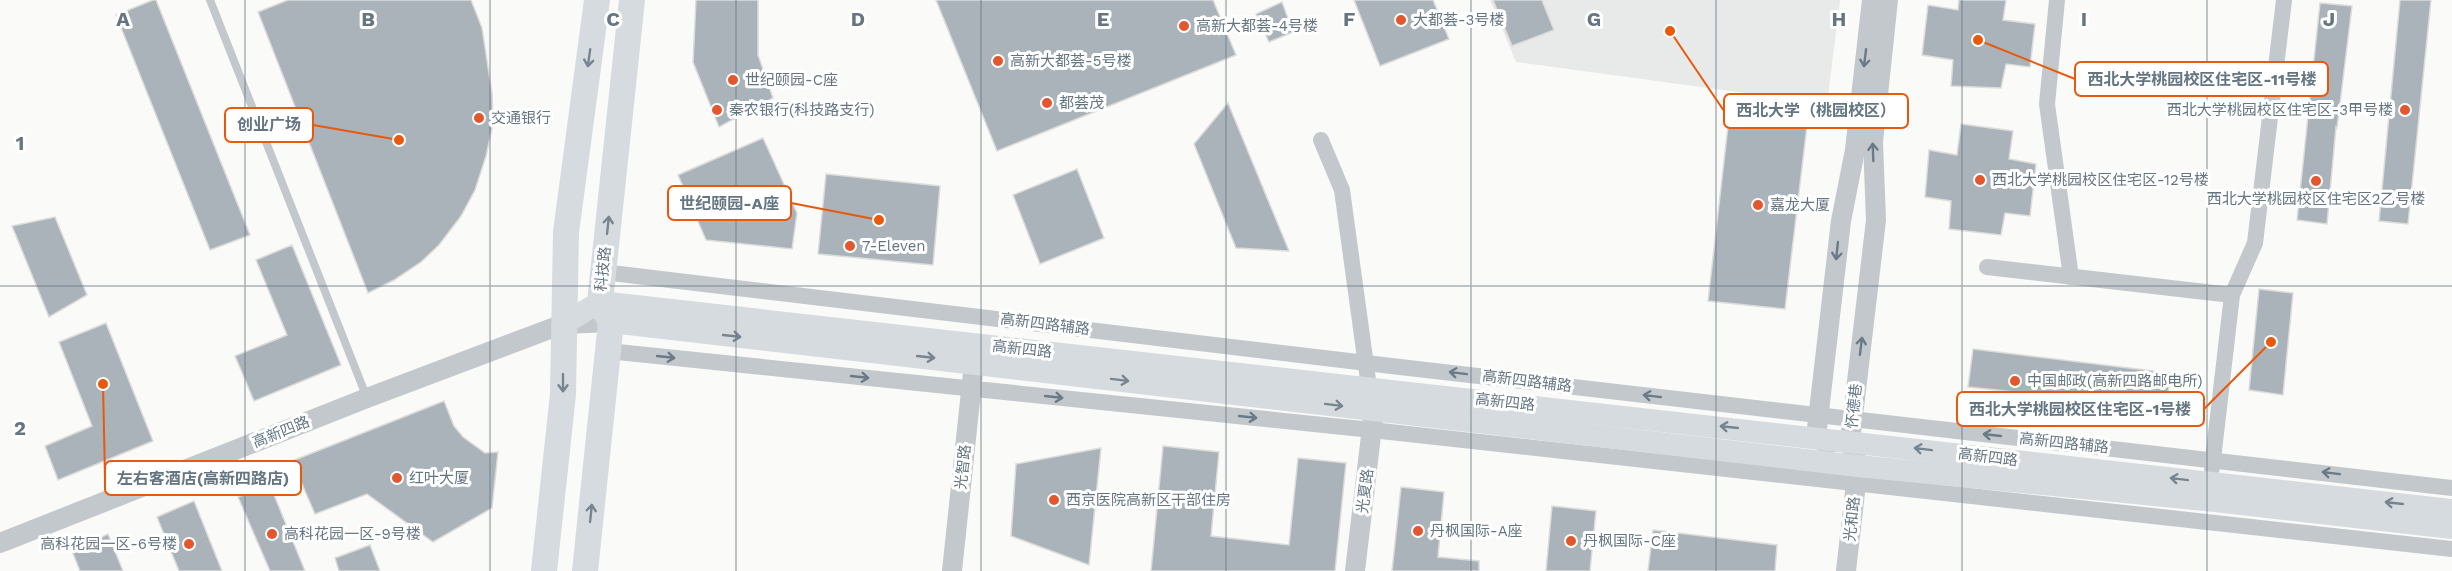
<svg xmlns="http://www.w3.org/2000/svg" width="2452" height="571" viewBox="0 0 2452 571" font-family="'Work Sans','Noto Sans SC',sans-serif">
  <rect width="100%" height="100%" fill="#fafaf8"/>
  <path fill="#e8e9e9" d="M1490 0H1840L1827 104 1516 62Z"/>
  <g fill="#aab3b9" stroke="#dcdcda" stroke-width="1.5">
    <path d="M153 0H156L250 235 210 250 116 15Z"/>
    <path d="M288 0H471L482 28 492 93 493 124 486 156 475 190 461 216 439 245 421 262 394 280 368 293 258 12Z"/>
    <path d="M696 0H758V55L773 98 719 127 693 62Z"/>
    <path d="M936 0H1213L1236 55 997 151Z"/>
    <path d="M1354 0H1433L1449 39 1380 66Z"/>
    <path d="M1493 0H1542L1554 30 1512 46Z"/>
    <path d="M1959 0H2006L2003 20 2035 24 2030 67 2006 64 2001 88 1951 86 1953 60 1922 55 1928 5 1958 10Z"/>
    <path d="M2400 0H2431L2408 224 2379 221Z"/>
    <path d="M1282 2 1293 32 1269 42 1256 14Z"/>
    <path d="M2320 3 2352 6 2337 128 2336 127 2327 224 2297 220Z"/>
    <path d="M1731 100 1809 109 1785 309 1708 301Z"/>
    <path d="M1228 103 1289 251 1236 248 1194 144Z"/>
    <path d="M1961 124 2013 131 2009 159 2036 164 2030 216 2005 213 2001 235 1949 229 1951 201 1925 197 1929 150 1957 155Z"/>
    <path d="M763 138 797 213 792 249 706 240 678 175Z"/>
    <path d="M1077 169 1104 238 1040 264 1013 195Z"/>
    <path d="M826 174 940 186 933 265 818 254Z"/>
    <path d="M55 217 87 295 49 317 12 226Z"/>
    <path d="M292 245 341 365 254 401 235 356 287 335 256 260Z"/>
    <path d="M2259 289 2293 293 2283 395 2249 390Z"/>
    <path d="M106 323 153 441 58 480 45 446 92 426 59 342Z"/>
    <path d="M1973 349 2170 373 2167 408 1968 387Z"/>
    <path d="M444 401 454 426 463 437 485 453 498 452 492 508 433 542 367 494 315 514 292 461Z"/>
    <path d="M1163 446 1219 452 1211 536 1289 545 1298 458 1346 463 1335 571H1151Z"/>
    <path d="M1101 448 1089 565 1011 536 1016 464Z"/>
    <path d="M270 485 305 571H270L238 497Z"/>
    <path d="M1401 487 1444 492 1438 557 1479 561V571H1392Z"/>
    <path d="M194 501 222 571H179L157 517Z"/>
    <path d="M1552 506 1596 511 1590 571H1546Z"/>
    <path d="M1653 530 1777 545 1775 571H1648Z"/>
    <path d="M108 534 123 571H80L72 551Z"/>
    <path d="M370 545 380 571H339L335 558Z"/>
  </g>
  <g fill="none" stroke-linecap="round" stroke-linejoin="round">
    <path stroke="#c3c8cc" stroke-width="8" d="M210 0 367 398"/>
    <g stroke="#c3c8cc" stroke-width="16">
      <path d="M2057 0 2047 104 2071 277"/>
      <path d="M1321 140 1342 190 1369 387"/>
      <path d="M1987 267 2232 295"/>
      <path d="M603 272 1400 367 2452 488"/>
      <path d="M608 351 1372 430 2452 549"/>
      <path d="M2212 468 2232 295 2255 243 2284 0"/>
    </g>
    <g stroke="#c3c8cc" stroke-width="20">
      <path d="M1828 445 1816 437 1841 221 1855 150 1872 0"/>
      <path d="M0 543 367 398 563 324 611 322"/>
      <path d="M952 571 974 363"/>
      <path d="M1355 571 1374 410"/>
      <path d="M1846 571 1858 466 1850 441 1876 220 1873 142 1888 0"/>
    </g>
    <g stroke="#d6dbdf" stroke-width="22">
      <path d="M611 322 1858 466 2215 501 2452 528"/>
      <path d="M563 324 600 302 2452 510"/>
    </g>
    <g stroke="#d6dbdf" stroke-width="26">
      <path d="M544 571 563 394 566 232 597 0"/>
      <path d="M585 571 611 322 600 302 632 0"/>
    </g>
  </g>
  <defs><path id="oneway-shaft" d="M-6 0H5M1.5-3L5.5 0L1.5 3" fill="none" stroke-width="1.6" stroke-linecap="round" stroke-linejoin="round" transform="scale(1.5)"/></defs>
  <g stroke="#768591">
    <use href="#oneway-shaft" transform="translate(589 58) rotate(98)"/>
    <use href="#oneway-shaft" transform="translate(608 225) rotate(-84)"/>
    <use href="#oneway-shaft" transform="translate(732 336) rotate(6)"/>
    <use href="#oneway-shaft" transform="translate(926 357) rotate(6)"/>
    <use href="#oneway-shaft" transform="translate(1120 380) rotate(7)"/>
    <use href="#oneway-shaft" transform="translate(563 383) rotate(90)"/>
    <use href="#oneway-shaft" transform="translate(1334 405) rotate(7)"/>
    <use href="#oneway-shaft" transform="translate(1729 427) rotate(-174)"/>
    <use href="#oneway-shaft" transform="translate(1923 449) rotate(-173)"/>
    <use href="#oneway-shaft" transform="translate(2179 479) rotate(-173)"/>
    <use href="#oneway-shaft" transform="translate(2394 503) rotate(-174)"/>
    <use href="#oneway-shaft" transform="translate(591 513) rotate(-84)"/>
  </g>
  <g stroke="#6a7a87">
    <use href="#oneway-shaft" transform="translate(1865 58) rotate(97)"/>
    <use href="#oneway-shaft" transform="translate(1873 152) rotate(-92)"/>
    <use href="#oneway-shaft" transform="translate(1837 251) rotate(96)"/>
    <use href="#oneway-shaft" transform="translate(1861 346) rotate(-83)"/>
    <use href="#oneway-shaft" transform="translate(666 357) rotate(6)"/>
    <use href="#oneway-shaft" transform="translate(1458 373) rotate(-173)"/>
    <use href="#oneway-shaft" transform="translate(860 377) rotate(6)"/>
    <use href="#oneway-shaft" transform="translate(1652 396) rotate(-173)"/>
    <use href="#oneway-shaft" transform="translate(1054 397) rotate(6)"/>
    <use href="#oneway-shaft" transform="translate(1248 417) rotate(6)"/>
    <use href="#oneway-shaft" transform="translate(1992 435) rotate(-174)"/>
    <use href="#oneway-shaft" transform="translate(2331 473) rotate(-173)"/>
  </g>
  <path fill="none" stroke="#657683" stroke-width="1.5" stroke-opacity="0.55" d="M245 0V571M490 0V571M736 0V571M981 0V571M1226 0V571M1471 0V571M1716 0V571M1962 0V571M2207 0V571M0 286H2452"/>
  <g fill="#e4572e" stroke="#fff" stroke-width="2">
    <circle cx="1401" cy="20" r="6"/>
    <circle cx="1184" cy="26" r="6"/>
    <circle cx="998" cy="61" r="6"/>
    <circle cx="733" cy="80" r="6"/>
    <circle cx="1047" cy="103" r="6"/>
    <circle cx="717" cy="110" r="6"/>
    <circle cx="2405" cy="110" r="6"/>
    <circle cx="479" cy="118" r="6"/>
    <circle cx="1980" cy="180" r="6"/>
    <circle cx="2316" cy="181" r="6"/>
    <circle cx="1758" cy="205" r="6"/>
    <circle cx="850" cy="246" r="6"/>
    <circle cx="2015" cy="381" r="6"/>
    <circle cx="397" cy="478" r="6"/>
    <circle cx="1054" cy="500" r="6"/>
    <circle cx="1418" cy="531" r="6"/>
    <circle cx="272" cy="534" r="6"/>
    <circle cx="1571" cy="541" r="6"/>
    <circle cx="189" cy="544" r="6"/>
  </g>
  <g text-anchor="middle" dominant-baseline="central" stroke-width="6" stroke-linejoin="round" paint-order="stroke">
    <g font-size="15" fill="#657683" stroke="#fff" text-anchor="start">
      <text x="1413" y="20">大都荟-3号楼</text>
      <text x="1196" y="26">高新大都荟-4号楼</text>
      <text x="1010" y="61">高新大都荟-5号楼</text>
      <text x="745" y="80">世纪颐园-C座</text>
      <text x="1059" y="103">都荟茂</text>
      <text x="729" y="110">秦农银行(科技路支行)</text>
      <text x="2393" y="110" text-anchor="end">西北大学桃园校区住宅区-3甲号楼</text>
      <text x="491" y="118">交通银行</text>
      <text x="1992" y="180">西北大学桃园校区住宅区-12号楼</text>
      <text x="2316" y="199" text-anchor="middle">西北大学桃园校区住宅区2乙号楼</text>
      <text x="1770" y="205">嘉龙大厦</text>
      <text x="862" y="246">7-Eleven</text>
      <text x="2027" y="381">中国邮政(高新四路邮电所)</text>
      <text x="409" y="478">红叶大厦</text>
      <text x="1066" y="500">西京医院高新区干部住房</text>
      <text x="1430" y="531">丹枫国际-A座</text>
      <text x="284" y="534">高科花园一区-9号楼</text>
      <text x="1583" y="541">丹枫国际-C座</text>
      <text x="177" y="544" text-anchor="end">高科花园一区-6号楼</text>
    </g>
    <g font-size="15" fill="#657683" stroke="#fff">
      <text transform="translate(603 269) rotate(-84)">科技路</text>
      <text transform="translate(1045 324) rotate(7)">高新四路辅路</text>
      <text transform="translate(1022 349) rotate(6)">高新四路</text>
      <text transform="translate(1527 381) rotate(7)">高新四路辅路</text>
      <text transform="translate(1505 402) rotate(6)">高新四路</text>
      <text transform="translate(1854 406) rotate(-84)">怀德巷</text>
      <text transform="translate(281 432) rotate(-22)">高新四路</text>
      <text transform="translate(2064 443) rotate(6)">高新四路辅路</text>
      <text transform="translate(1988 457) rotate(7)">高新四路</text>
      <text transform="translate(963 467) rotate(-84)">光智路</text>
      <text transform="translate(1365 491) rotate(-83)">光夏路</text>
      <text transform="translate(1852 519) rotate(-84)">光和路</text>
    </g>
  </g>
  <g font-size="20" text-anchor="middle" font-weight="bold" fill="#657683" stroke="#fff" stroke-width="6" stroke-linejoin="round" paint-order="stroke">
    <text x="123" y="26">A</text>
    <text x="368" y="26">B</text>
    <text x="613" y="26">C</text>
    <text x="858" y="26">D</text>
    <text x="1103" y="26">E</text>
    <text x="1349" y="26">F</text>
    <text x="1594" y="26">G</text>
    <text x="1839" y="26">H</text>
    <text x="2084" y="26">I</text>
    <text x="2329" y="26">J</text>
    <text x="20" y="150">1</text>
    <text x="20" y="435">2</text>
  </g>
  <path fill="none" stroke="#e8590c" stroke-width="2" d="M1978 40L2075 79M1670 31L1724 111M399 140L313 125M879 220L791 203M2271 342L2204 409M103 384L105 478"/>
  <g fill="#e8590c" stroke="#fff" stroke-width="2">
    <circle cx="1978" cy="40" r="6"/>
    <circle cx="1670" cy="31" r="6"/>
    <circle cx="399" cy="140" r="6"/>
    <circle cx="879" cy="220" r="6"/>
    <circle cx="2271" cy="342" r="6"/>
    <circle cx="103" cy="384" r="6"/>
  </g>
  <g fill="#fff" stroke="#e8590c" stroke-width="2">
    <rect x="2075" y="62" width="253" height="34" rx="6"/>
    <rect x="1724" y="94" width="184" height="34" rx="6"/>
    <rect x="225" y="108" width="88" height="34" rx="6"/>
    <rect x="668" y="186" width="123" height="34" rx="6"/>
    <rect x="1957" y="392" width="247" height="34" rx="6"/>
    <rect x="105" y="461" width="196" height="34" rx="6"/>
  </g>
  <g font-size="16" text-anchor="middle" font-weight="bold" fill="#657683">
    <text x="2202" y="85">西北大学桃园校区住宅区-11号楼</text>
    <text x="1816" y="116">西北大学（桃园校区）</text>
    <text x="269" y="130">创业广场</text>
    <text x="729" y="209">世纪颐园-A座</text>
    <text x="2080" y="415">西北大学桃园校区住宅区-1号楼</text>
    <text x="203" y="484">左右客酒店(高新四路店)</text>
  </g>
</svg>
